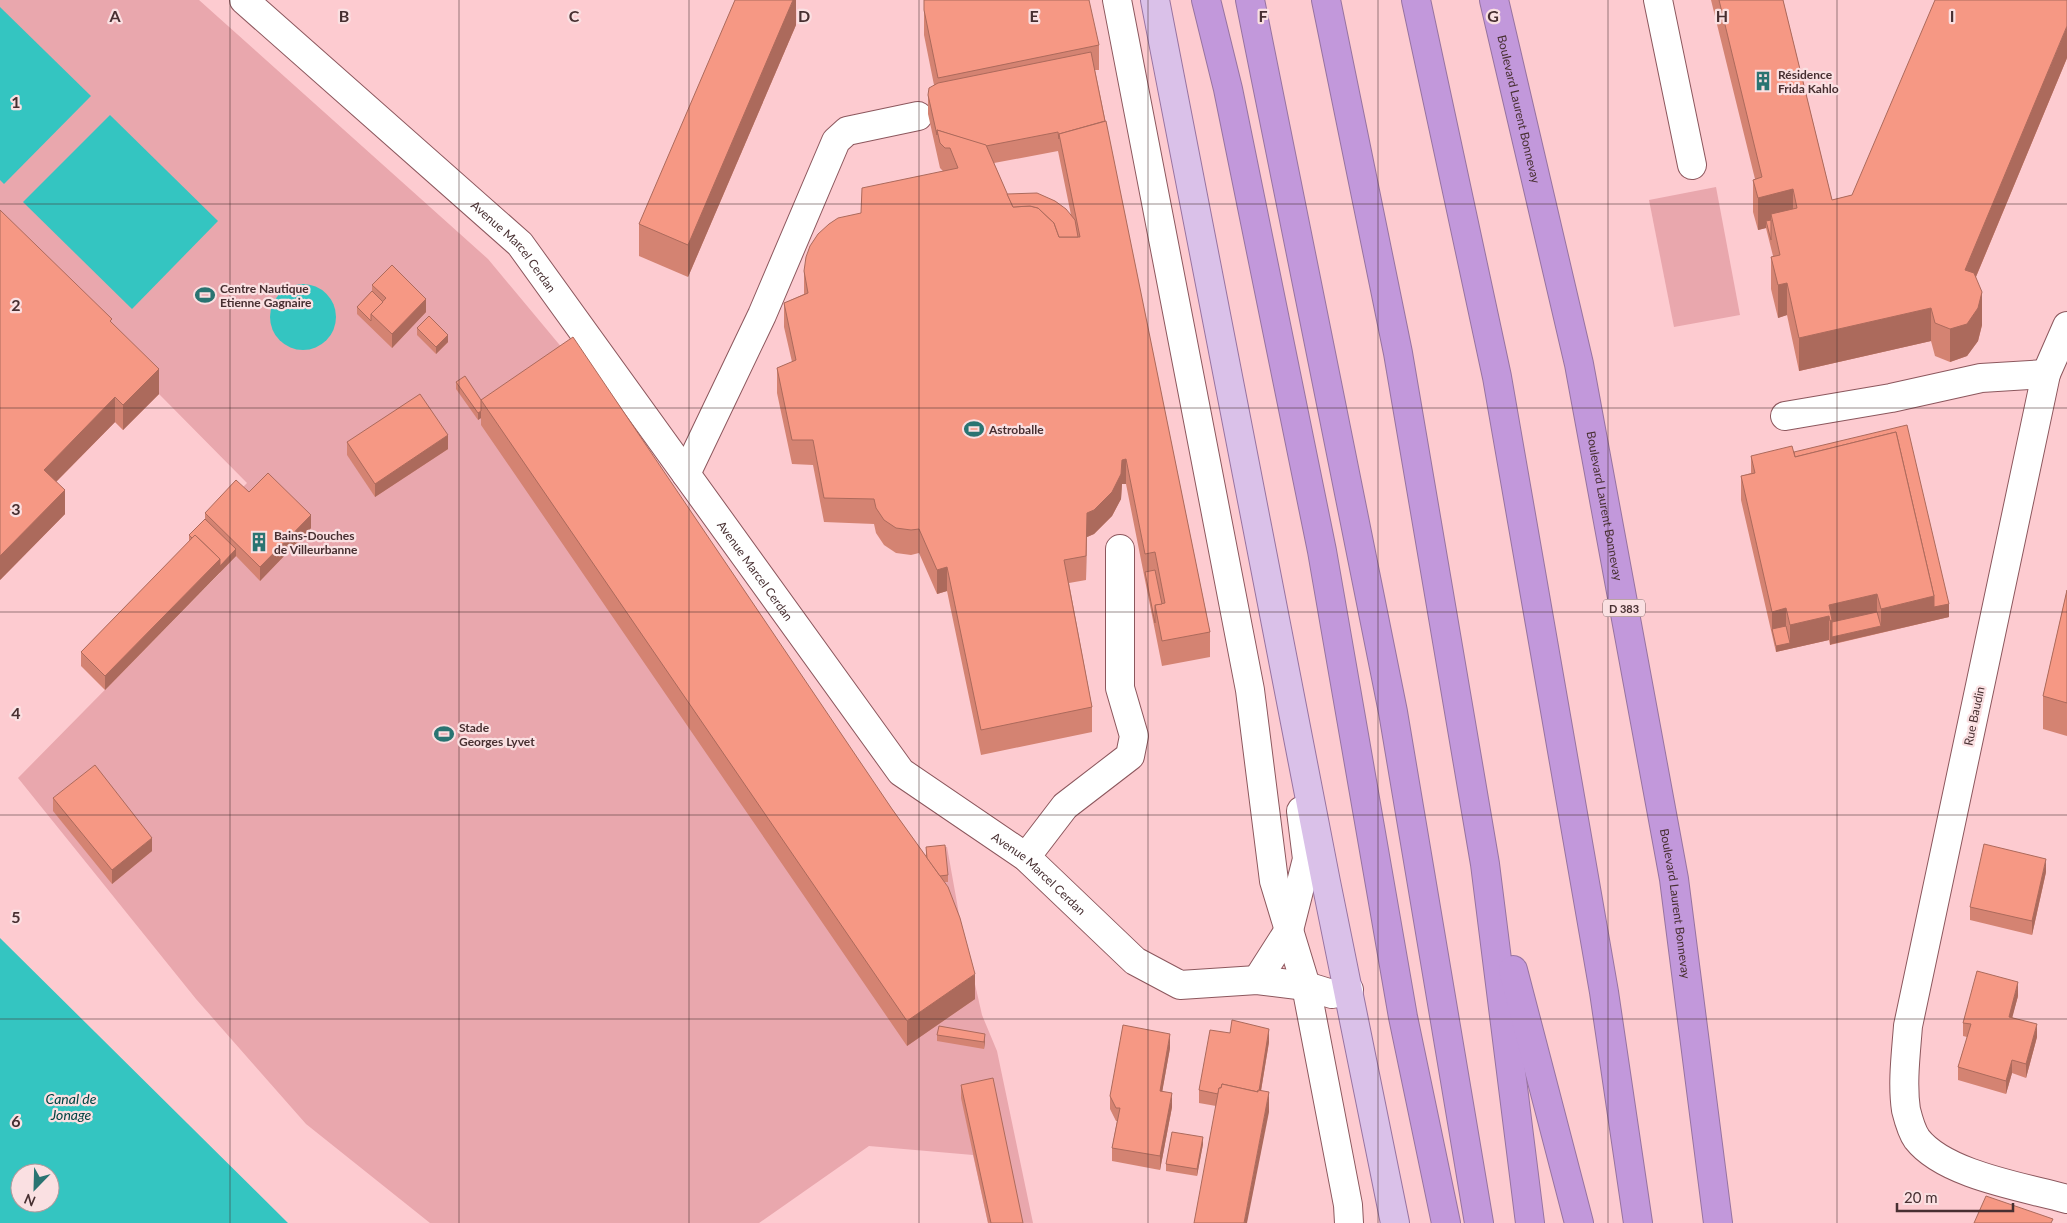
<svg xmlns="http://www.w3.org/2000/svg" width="2067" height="1223" viewBox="0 0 2067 1223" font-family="Lato,sans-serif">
  <rect width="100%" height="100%" fill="#fdcbd0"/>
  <g fill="#e9a7ad">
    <path d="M0 0H199L488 259 573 361 919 856 944 851 945 847H947L959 914 982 1015 997 1051 1033 1223H988L973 1155 869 1146 759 1223H430L306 1124 196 999 18 778 220 573 236 494 247 483 159 394 123 430 115 422 44 494 65 514 0 580Z"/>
    <path d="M1716 187 1740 315 1674 327 1649 200Z"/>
  </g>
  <g fill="#34c5c1" fill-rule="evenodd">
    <path d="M0 7 91 96 4 184 0 180Z"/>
    <path d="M110 115 218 221 132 309 23 202Z"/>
    <circle cx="303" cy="317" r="33"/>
    <path d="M0 938 288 1223H0ZM20 1173H50V1203H20Z"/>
  </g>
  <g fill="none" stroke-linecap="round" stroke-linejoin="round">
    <defs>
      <g id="minor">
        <path id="s1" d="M244 0 520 244 901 772 1026 857 1135 961 1180 985 1257 980 1306 986 1332 994 1349 990"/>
        <path d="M1117 0 1250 690 1274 881 1306 986 1348 1205 1349 1223"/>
        <path d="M1658 0 1692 165"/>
        <path d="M2067 326 2046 374 1908 1026C1906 1053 1902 1083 1906 1110 1908 1118 1912 1132 1917 1139 1945 1175 2024 1187 2067 1199"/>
        <path d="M1785 416 1891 398 1981 378 2046 374"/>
        <path d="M686 474 762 315 836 141 847 131 918 116"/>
        <path d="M1026 857 1065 806 1130 756 1134 736 1120 688V549"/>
        <path d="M1257 980 1289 930 1307 859 1301 811"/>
      </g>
      <path id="major" d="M1155 0 1326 882 1395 1223"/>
      <g id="highway">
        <path d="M1206 0 1228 89 1322 551 1403 1017 1446 1223"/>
        <path d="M1250 0 1393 712 1479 1223"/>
        <path d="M1326 0 1398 353 1485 864 1530 1223"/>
        <path d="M1416 0 1497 377 1604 992 1638 1223"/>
        <path id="s2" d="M1494 0 1579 364 1674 879 1718 1223"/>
        <path d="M1513 970 1579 1223"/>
      </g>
    </defs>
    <use href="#minor" stroke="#8c575d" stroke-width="30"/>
    <use href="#major" stroke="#9773a0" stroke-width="30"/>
    <use href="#highway" stroke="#9773a0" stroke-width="30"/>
    <use href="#minor" stroke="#fff" stroke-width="28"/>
    <use href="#major" stroke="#dac1e9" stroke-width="28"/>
    <use href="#highway" stroke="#c298db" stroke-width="28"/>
  </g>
  <g fill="#d48372" fill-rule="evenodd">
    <path d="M796 0V25L688 277 639 256V224Z"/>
    <path d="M924 0 1099 45V70H1095L1210 632V657L1162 666 1126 484H1122L1121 499 1112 516 1094 534 1087 537 1086 580 1069 583 1092 707V732L981 755 947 591 937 594 919 553 911 555 896 553 884 545 876 533 874 524 824 522 813 465 792 464 777 393V368L792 362 784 327V303L804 294V271L861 213 943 171 940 168 928 114V95L934 85 924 35ZM1058 151 1071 215 1007 194 994 163Z"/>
    <path d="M1711 0H1783L1832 200 1852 195 2067 58 1976 277 1982 325 1978 341 1967 356 1950 362 1935 356 1931 341 1799 371 1787 315 1778 318 1771 289V257L1773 256 1766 228 1758 230 1753 212V180L1755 179Z"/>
    <path d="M372 285 426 312 392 348 357 314V307L372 291Z"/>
    <path d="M112 323 159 394 123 430 115 422 56 482 65 514 0 580Z"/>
    <path d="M417 328 448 342 436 354 417 335Z"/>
    <path d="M456 382 481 400 892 809 926 857V847L948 875V882H944L975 999 907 1046 481 425V418L478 420 456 389Z"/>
    <path d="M347 442 448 449 375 497 347 455Z"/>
    <path d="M1794 452 1949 617 1830 645 1829 640 1776 652 1741 500V476L1751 473V456Z"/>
    <path d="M249 492 311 528 260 581 236 556 105 690 81 666V652L189 542V535L205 519V513Z"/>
    <path d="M2067 590V736L2043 729V696Z"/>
    <path d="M53 798 152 851 112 884 53 811Z"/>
    <path d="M2046 872 2032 935 1970 920V907Z"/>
    <path d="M2018 996 2012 1017 2037 1037 2026 1078 2012 1073 2006 1094 1958 1080V1067L1967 1037 1963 1036V1023Z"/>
    <path d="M1230 1033 1269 1042 1261 1091 1269 1112 1216 1106 1199 1103V1090Z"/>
    <path d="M937 1035 985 1041 984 1049 937 1041Z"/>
    <path d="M1170 1048 1162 1092 1172 1107 1160 1170 1112 1161V1148L1117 1121H1116L1110 1109V1096Z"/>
    <path d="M961 1085 1023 1223H988L961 1098Z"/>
    <path d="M1203 1144 1197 1176 1166 1171V1164Z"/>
  </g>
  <g fill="#ac6a5c">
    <path d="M793 0H796V25L688 277V245Z"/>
    <path d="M2067 26V58L1965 303V270Z"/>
    <path d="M1793 189V222L1771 214V227L1766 221V228L1758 230V198Z"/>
    <path d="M1787 283V315L1778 318V285Z"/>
    <path d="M1982 292V325L1978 341 1967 356 1950 362V329Z"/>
    <path d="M426 299V312L392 348V334Z"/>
    <path d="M1931 308V341L1799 371V338Z"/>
    <path d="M448 335V342L436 354V347Z"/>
    <path d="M159 369V394L123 430V405Z"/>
    <path d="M115 397V422L44 494V470Z"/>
    <path d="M481 411V418L478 420V413Z"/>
    <path d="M448 435V449L375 497V484Z"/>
    <path d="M1126 459V484H1122L1121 499 1112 516 1094 534 1087 537 1086 580 1087 513 1122 460Z"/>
    <path d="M65 490V514L0 580V556Z"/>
    <path d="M311 515V528L260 581V567Z"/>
    <path d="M236 549V556L105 690V676L220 559Z"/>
    <path d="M947 567V591L937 594V570Z"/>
    <path d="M1877 594V618L1832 629V644L1830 645V621L1829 605Z"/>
    <path d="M1934 596 1949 604V617L1832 644V637L1881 626V609Z"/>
    <path d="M1786 608V633L1772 629V612Z"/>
    <path d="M1829 616V640L1776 652V646L1790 643V625Z"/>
    <path d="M152 838V851L112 884V870Z"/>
    <path d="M2046 859V872L2032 935V921Z"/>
    <path d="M975 974V999L907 1046V1021Z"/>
    <path d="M2018 982V996L2009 1030V1017Z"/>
    <path d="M2037 1024V1037L2026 1078V1064Z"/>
    <path d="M1269 1029V1042L1258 1108V1094Z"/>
    <path d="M985 1034V1041L984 1049V1042Z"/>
    <path d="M1170 1034V1048L1160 1104V1091Z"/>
    <path d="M2012 1060V1073L2006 1094V1081Z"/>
    <path d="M1269 1092V1112L1247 1223H1244Z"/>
    <path d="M1172 1093V1107L1160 1170V1156Z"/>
    <path d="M1203 1137V1144L1197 1176V1169Z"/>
  </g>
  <g fill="#f69884" stroke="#ac6a5c">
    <path d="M735 0H793L688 245 639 224Z"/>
    <path d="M924 0H1089L1099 45 938 78 924 10Z"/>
    <path d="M1719 0H1783L1832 200 1852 195 1935 0H2067V26L1965 270 1974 273 1982 292 1978 308 1967 324 1950 329 1935 323 1931 308 1799 338 1787 283 1778 285 1771 257 1780 255 1771 214 1797 208 1793 189 1758 198 1753 180 1762 177Z"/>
    <path d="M1091 52 1105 121 1059 134V139L1058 132 986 146 937 130V135L928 95 929 88 938 83Z"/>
    <path d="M1106 121 1210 632 1162 641 1155 605 1165 603 1155 552 1145 554 1126 459 1122 460 1121 474 1112 492 1094 510 1087 513 1086 556 1064 560 1092 707 981 730 947 567 937 570 919 529 911 530 896 528 884 520 876 508 874 499 824 498 813 440H792L777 368 796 360 784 303 808 293 804 271 806 257 810 246 818 234 829 224 838 218 861 213 862 188 958 168 950 148H945L940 143 937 130 986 145 1013 207 1030 206 1038 208 1054 223 1059 237H1080L1059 134Z"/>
    <path d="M1037 193 1055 201 1066 209 1075 220 1078 237H1059L1054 223 1038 208 1030 206 1013 207 1007 194Z"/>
    <path d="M0 210 112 319 110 321 159 369 123 405 115 397 44 470 65 490 0 556Z"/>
    <path d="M1771 220V240L1766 221Z"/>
    <path d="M392 265 426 299 392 334 371 314 386 298 372 285Z"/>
    <path d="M372 291 383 302 371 314V321L357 307Z"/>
    <path d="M429 316 448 335 436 347 417 328Z"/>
    <path d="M573 337 892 809 948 887 960 918 975 974 907 1021 481 400Z"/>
    <path d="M465 376 481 400V411L478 413 456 382Z"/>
    <path d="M420 394 448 435 375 484 347 442Z"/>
    <path d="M1907 425 1949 604 1934 607V596L1896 432 1795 457 1794 452Z"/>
    <path d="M1896 432 1934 596 1881 609 1877 594 1829 605 1832 620 1830 621 1829 616 1790 625 1786 608 1772 612 1741 476 1755 473 1751 456 1792 446 1795 457Z"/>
    <path d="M268 473 311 515 260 567 205 513 236 480 249 492Z"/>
    <path d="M205 519 236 549 220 566V559L195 535 192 538 189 535Z"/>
    <path d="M195 535 220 559 105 676 81 652Z"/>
    <path d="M1155 570 1162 604 1155 605V623L1145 572Z"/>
    <path d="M2067 590V703L2043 696Z"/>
    <path d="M1877 612 1881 626 1832 637V622Z"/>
    <path d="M1786 626 1790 643 1776 646 1772 629Z"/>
    <path d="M95 765 152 838 112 870 53 798Z"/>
    <path d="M1984 844 2046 859 2032 921 1970 907Z"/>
    <path d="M945 845 948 875 940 876 927 858 926 847Z"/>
    <path d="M1977 971 2018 982 2009 1017 2037 1024 2026 1064 2012 1060 2006 1081 1958 1067 1971 1024 1963 1023Z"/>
    <path d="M1232 1020 1269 1029 1259 1091 1258 1090V1092L1222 1084 1221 1088H1219L1218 1094 1199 1090 1210 1030 1230 1033Z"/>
    <path d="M1123 1025 1170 1034 1160 1091 1172 1093 1160 1156 1112 1148 1120 1108H1116L1110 1096Z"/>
    <path d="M939 1026 985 1034 984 1042 937 1035Z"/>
    <path d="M993 1078 1023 1223H991L961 1085Z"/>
    <path d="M1222 1084 1258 1092V1090L1269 1092 1244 1223H1194L1219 1088H1221Z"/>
    <path d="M1172 1132 1203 1137 1197 1169 1166 1164Z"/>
    <path d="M1986 1196 2053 1219 2051 1223H1974Z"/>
  </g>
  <path fill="none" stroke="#472f31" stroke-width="1" stroke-opacity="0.55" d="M230 0V1223M459 0V1223M689 0V1223M919 0V1223M1148 0V1223M1378 0V1223M1608 0V1223M1837 0V1223M0 204H2067M0 408H2067M0 612H2067M0 815H2067M0 1019H2067"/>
  <defs>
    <symbol id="building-bare" viewBox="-9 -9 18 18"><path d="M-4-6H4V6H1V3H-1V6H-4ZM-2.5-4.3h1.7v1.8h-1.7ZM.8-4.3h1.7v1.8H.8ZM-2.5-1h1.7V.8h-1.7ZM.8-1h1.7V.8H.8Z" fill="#2a7472" stroke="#fae0e2" stroke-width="2.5" paint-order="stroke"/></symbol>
    <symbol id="stadium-bare" viewBox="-9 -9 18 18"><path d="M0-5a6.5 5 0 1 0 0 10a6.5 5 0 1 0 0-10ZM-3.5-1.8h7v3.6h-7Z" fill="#2a7472" stroke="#fae0e2" stroke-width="2.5" paint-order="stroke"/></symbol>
  </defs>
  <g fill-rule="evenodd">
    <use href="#building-bare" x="1749" y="67" width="28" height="28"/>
    <use href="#stadium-bare" x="191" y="281" width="28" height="28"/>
    <use href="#stadium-bare" x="960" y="415" width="28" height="28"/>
    <use href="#building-bare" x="245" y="528" width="28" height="28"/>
    <use href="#stadium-bare" x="430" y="720" width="28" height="28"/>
  </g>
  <g text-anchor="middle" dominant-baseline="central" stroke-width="4.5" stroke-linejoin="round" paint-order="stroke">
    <rect fill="#fae0e2" stroke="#7d6466" stroke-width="1" x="1603" y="599.5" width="42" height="17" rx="4"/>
    <g font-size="11" font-weight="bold" fill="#472f31">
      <text x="1624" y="608">D 383</text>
    </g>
    <g font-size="12" font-weight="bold" fill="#472f31" stroke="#fae0e2" text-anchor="start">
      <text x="1778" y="74">Résidence<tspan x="1778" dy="14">Frida Kahlo</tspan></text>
      <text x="220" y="288">Centre Nautique<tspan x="220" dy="14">Etienne Gagnaire</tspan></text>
      <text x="989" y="429">Astroballe</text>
      <text x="274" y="535">Bains-Douches<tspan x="274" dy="14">de Villeurbanne</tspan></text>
      <text x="459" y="727">Stade<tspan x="459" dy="14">Georges Lyvet</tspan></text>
    </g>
    <g font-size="12" fill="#472f31" stroke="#fae0e2">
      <text stroke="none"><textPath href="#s2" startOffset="112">Boulevard Laurent Bonnevay</textPath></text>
      <text stroke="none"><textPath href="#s1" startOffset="366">Avenue Marcel Cerdan</textPath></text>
      <text stroke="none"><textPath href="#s2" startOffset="518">Boulevard Laurent Bonnevay</textPath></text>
      <text stroke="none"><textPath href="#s1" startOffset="771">Avenue Marcel Cerdan</textPath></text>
      <text transform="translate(1974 716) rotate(-78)">Rue Baudin</text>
      <text stroke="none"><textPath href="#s1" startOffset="1191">Avenue Marcel Cerdan</textPath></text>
      <text stroke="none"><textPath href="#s2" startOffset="922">Boulevard Laurent Bonnevay</textPath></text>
    </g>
    <g font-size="14" font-style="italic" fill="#014342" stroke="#fae0e2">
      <text x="71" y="1098">Canal de<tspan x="71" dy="16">Jonage</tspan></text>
    </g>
  </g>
  <g font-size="16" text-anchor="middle" font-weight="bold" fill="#472f31" stroke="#fae0e2" stroke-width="4.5" stroke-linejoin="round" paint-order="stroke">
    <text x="115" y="22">A</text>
    <text x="344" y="22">B</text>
    <text x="574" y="22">C</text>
    <text x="804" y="22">D</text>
    <text x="1034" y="22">E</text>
    <text x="1263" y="22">F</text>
    <text x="1493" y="22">G</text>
    <text x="1722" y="22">H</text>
    <text x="1952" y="22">I</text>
    <text x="16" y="108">1</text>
    <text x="16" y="311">2</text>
    <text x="16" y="515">3</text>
    <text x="16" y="719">4</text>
    <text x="16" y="923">5</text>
    <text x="16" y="1127">6</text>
  </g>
  <g transform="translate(35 1188) rotate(203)"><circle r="24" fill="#fae0e2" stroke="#b2999b"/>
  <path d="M0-4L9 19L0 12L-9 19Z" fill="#2a7472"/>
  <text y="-8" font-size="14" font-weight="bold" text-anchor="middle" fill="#472f31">N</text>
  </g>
  <path d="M1897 1203v8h116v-8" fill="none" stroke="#472f31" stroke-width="2.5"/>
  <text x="1904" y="1203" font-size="15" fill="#472f31" stroke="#fae0e2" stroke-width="4" paint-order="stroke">20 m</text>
</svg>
